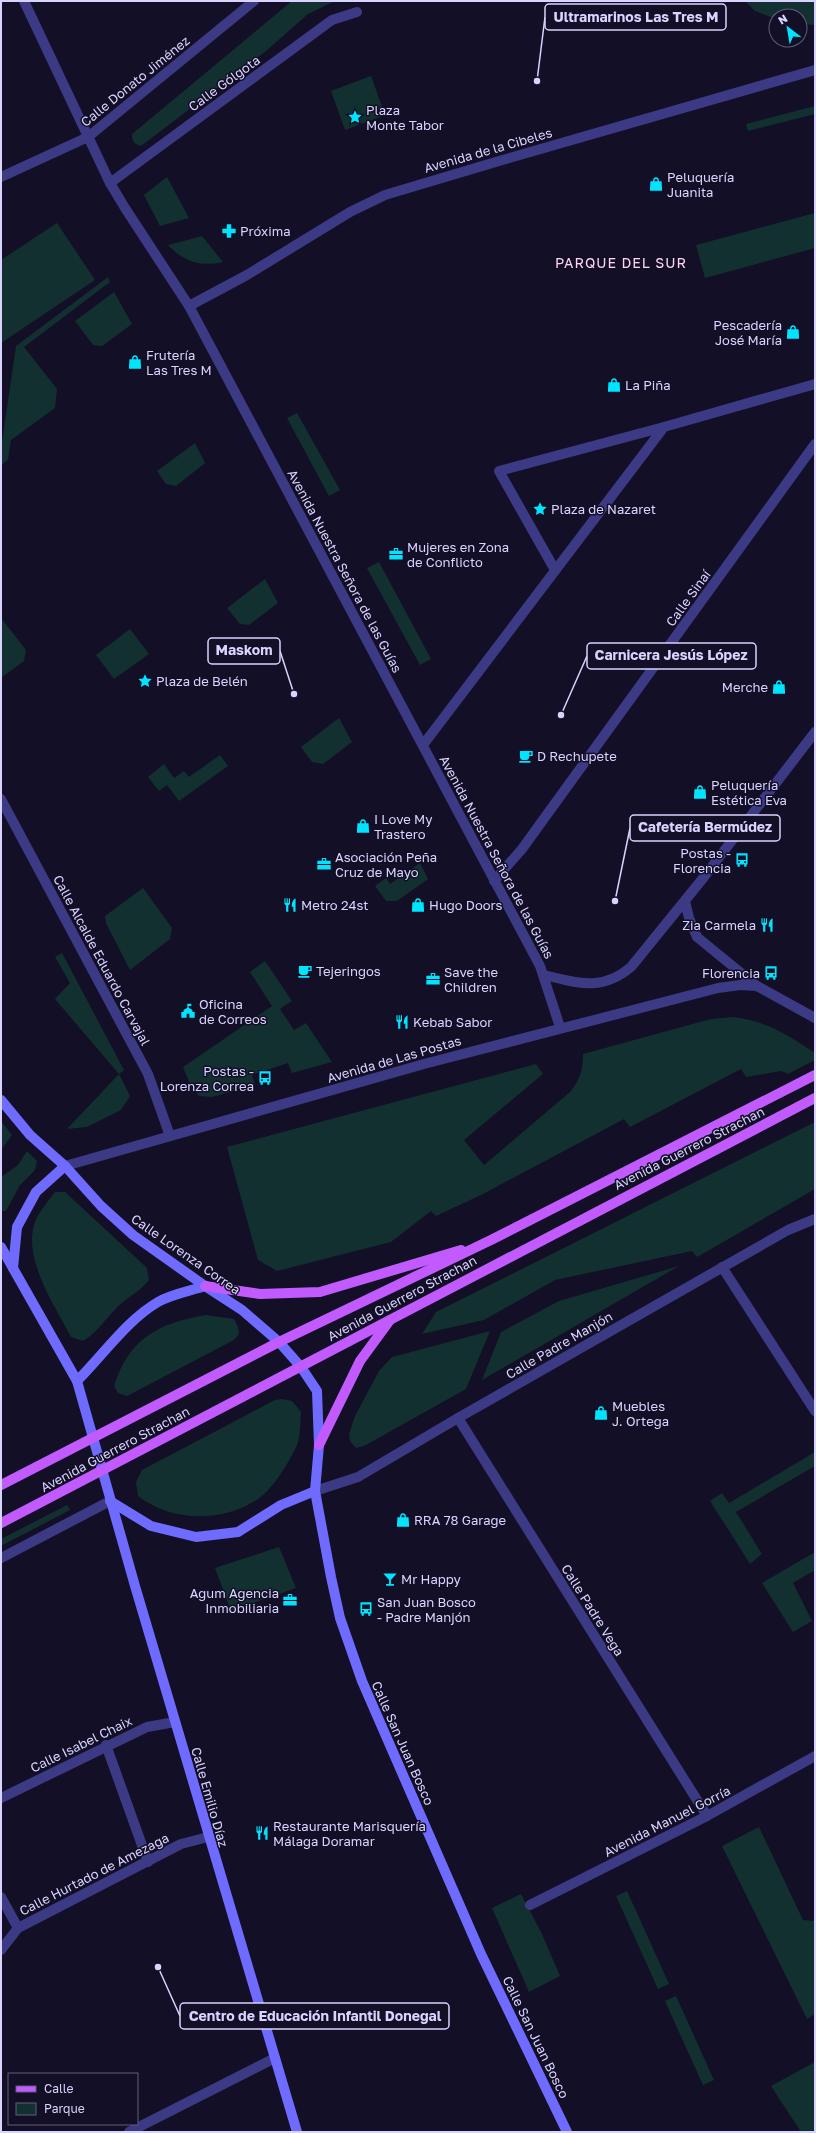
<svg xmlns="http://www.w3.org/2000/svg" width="816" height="2133" viewBox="0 0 816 2133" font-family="'Golos Text',sans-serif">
  <rect width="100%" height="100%" fill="#130f26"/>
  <g fill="#12302f">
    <path d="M292 1H335L308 14 266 51 141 146C134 144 132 141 132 134Z"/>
    <path d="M745 1H815V25L800 24V16H776V19L755 11Z"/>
    <path d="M371 76 385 115 345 130 331 91Z"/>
    <path d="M815 106V114L748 131 746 124Z"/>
    <path d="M167 177 189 218 160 226 144 195Z"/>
    <path d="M815 213V248L705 278 696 245Z"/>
    <path d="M57 223 95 280 1 343V260Z"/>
    <path d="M202 236 223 262C200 267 184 262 168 245Z"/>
    <path d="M108 277 110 282 24 347 57 389 55 408 11 440 8 460 1 465V449L16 346Z"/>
    <path d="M114 292 132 324 102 346 93 345 75 321Z"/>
    <path d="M297 413 340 490 329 496 287 418Z"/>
    <path d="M195 443 205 463 176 486 166 484 157 471Z"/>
    <path d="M379 562 431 659 420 665 367 568Z"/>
    <path d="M265 579 278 603 249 625 240 624 227 608Z"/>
    <path d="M1 618 26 650 24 661 1 678Z"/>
    <path d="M130 629 149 654 114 679 96 655Z"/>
    <path d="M339 718 352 742 323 764 312 762 301 747Z"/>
    <path d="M220 755 228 766 179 801 167 785 159 791 148 777 164 764 174 778 184 771 189 777Z"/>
    <path d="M420 863 428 879 397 901H386L375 886 386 878 390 884Z"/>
    <path d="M143 888 172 928 170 939 130 970 106 923 105 916Z"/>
    <path d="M62 953 124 1070 119 1074 130 1096 121 1110 87 1127 67 1129 119 1074 55 999 70 983 55 957Z"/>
    <path d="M265 961 292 1001 280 1009 294 1030 306 1023 332 1062 292 1073 288 1063 252 1075 255 1085 212 1097 199 1096 190 1084 183 1067 272 1006 250 972Z"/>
    <path d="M734 1017C768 1022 787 1034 815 1053V1062L813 1061 788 1074 781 1071 746 1077 741 1069 630 1127 624 1119 481 1195 436 1216 431 1211 391 1242 277 1271 258 1260 227 1147 536 1064 543 1074 464 1140 484 1165 570 1092C580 1080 583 1070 583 1054L711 1019Z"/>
    <path d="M1 1121 12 1135 1 1150Z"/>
    <path d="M815 1122V1189L697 1257 692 1251 555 1280 484 1320 422 1334 436 1312Z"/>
    <path d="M27 1151 37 1161 35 1170 20 1185 6 1211H1V1177L18 1165Z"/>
    <path d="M55 1192H65L147 1268 149 1280C141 1290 133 1294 123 1302 108 1314 99 1332 83 1341L71 1337C54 1304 19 1254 37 1217 42 1208 49 1200 55 1192Z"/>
    <path d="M679 1266 482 1380 501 1332 559 1301Z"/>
    <path d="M206 1315 234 1319 238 1327 239 1334 234 1340 127 1396 118 1393 114 1386C129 1338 159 1323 206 1315Z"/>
    <path d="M490 1331 466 1389 366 1445 356 1448 350 1441 349 1434 355 1416 379 1371 392 1357Z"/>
    <path d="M282 1399 292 1401 301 1412C300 1422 301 1435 297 1445 290 1461 273 1489 258 1499 223 1523 171 1522 138 1496L136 1482 142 1470 275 1400Z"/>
    <path d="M815 1452V1466L736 1512 762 1554 750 1564 710 1501 722 1493 729 1503Z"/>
    <path d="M67 1505 70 1510 1 1546V1539Z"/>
    <path d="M279 1547 296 1588 231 1611 215 1568Z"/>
    <path d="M815 1552V1570L793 1583 812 1621 793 1632 762 1583Z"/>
    <path d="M759 1827 803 1920 815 1921V2014L807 2019 722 1846Z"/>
    <path d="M627 1891 669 1984 658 1989 616 1896Z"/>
    <path d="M521 1894 541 1932 560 1976 529 1992 492 1908Z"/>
    <path d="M676 1996 714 2080 703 2085 665 2001Z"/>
    <path d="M815 2062V2129L811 2132H801L771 2086Z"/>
  </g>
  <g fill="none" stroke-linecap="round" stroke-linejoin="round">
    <g stroke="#3d3a85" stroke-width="10">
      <path d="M24 1 110 183 125 208 189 306 540 966 560 1027"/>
      <path d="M1 177 88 137 254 1"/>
      <path d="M110 183 332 20 357 12"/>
      <path d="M189 306 247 275 350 212 385 195 499 161 815 70"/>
      <path d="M555 570 499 471 664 427"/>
      <path d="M423 745 664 427 815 384"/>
      <path d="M1 799 148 1074 170 1136"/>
      <path d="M494 881 522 849 815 444"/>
      <path d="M685 901 689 918 697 937 757 986 815 1018"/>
      <path d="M544 975C578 983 601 992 631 967L704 877 815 732"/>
      <path d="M65 1166 424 1064 718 988 740 985 757 986"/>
      <path d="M722 1267 815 1411"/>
      <path d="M458 1418 707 1816"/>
      <path d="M315 1491 358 1477 458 1418 788 1230 815 1219"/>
      <path d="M1 1558 110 1501"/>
      <path d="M106 1745 148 1862"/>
      <path d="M1 1798 147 1727 175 1722"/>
      <path d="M1 1897 18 1928"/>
      <path d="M530 1905 707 1816 815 1756"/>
      <path d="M1 1950 18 1928 181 1844 208 1837"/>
      <path d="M129 2132 275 2058"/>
    </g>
    <g stroke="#6f6bff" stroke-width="10">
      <path d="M1 1100 30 1135 65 1166 101 1206 133 1235 205 1286 242 1310 279 1342 301 1367 317 1391 319 1445 315 1491 331 1577 340 1618 362 1681 481 1954 567 2132"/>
      <path d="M1 1247 77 1381 135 1586 297 2132"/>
      <path d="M13 1268 17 1227 36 1192 65 1166"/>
      <path d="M77 1381C103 1355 127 1320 158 1302 172 1294 190 1291 205 1286"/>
      <path d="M110 1501 151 1526 196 1537 238 1532 281 1505 315 1491"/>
    </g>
    <g stroke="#c25bff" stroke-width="10">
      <path d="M205 1286 260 1294 320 1292 461 1250"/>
      <path d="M319 1445 360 1361 390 1320"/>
      <path d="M1 1485 279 1342 491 1240 815 1075"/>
      <path d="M1 1523 815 1098"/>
    </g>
  </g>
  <defs>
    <symbol id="sight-bare" viewBox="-9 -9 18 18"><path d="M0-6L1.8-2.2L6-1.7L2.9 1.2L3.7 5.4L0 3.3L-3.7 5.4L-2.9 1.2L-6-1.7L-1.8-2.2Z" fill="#00e5ff" stroke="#130f26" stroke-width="2.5" paint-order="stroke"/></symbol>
    <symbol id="shop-bare" viewBox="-9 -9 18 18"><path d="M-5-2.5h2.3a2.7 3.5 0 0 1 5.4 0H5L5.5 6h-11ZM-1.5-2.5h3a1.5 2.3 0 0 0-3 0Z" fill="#00e5ff" stroke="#130f26" stroke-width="2.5" paint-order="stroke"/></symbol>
    <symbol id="pharmacy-bare" viewBox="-9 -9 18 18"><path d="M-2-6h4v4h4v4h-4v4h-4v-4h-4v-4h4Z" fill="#00e5ff" stroke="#130f26" stroke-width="2.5" paint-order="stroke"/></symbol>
    <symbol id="office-bare" viewBox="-9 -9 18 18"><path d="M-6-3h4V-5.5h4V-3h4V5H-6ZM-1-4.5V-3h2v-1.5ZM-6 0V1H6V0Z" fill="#00e5ff" stroke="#130f26" stroke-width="2.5" paint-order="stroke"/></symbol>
    <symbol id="cafe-bare" viewBox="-9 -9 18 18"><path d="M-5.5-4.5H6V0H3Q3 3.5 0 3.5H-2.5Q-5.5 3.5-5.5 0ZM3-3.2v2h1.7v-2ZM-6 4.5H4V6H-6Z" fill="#00e5ff" stroke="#130f26" stroke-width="2.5" paint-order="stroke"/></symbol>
    <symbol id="bus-bare" viewBox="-9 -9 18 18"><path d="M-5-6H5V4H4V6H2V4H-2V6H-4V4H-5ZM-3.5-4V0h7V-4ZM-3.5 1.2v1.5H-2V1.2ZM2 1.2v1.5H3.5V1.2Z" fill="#00e5ff" stroke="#130f26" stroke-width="2.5" paint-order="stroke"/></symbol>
    <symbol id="restaurant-bare" viewBox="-9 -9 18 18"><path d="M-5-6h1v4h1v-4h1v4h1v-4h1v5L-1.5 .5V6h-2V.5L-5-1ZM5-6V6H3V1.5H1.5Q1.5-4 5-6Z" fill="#00e5ff" stroke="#130f26" stroke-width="2.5" paint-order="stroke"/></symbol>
    <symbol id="civic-bare" viewBox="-9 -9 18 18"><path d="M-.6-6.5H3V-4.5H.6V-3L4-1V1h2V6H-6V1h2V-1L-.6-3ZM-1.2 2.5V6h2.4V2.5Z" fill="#00e5ff" stroke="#130f26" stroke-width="2.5" paint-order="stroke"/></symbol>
    <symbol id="bar-bare" viewBox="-9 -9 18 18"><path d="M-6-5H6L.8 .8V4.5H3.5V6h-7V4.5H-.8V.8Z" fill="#00e5ff" stroke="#130f26" stroke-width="2.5" paint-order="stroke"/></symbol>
  </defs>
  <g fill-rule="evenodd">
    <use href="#sight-bare" x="345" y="107" width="20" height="20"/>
    <use href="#shop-bare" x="646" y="174" width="20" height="20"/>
    <use href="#pharmacy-bare" x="219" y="221" width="20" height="20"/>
    <use href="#shop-bare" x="783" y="322" width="20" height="20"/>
    <use href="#shop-bare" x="125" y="352" width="20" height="20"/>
    <use href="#shop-bare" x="604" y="375" width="20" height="20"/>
    <use href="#sight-bare" x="530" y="499" width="20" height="20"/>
    <use href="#office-bare" x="386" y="544" width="20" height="20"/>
    <use href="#sight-bare" x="135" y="671" width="20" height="20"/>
    <use href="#shop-bare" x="769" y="677" width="20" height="20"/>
    <use href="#cafe-bare" x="516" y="746" width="20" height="20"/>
    <use href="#shop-bare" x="690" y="782" width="20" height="20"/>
    <use href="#shop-bare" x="353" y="816" width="20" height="20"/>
    <use href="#bus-bare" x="732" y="850" width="20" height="20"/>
    <use href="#office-bare" x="314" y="854" width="20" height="20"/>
    <use href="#restaurant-bare" x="280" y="895" width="20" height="20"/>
    <use href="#shop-bare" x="408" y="895" width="20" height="20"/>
    <use href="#restaurant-bare" x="757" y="915" width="20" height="20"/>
    <use href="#cafe-bare" x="295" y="961" width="20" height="20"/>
    <use href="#bus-bare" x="761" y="963" width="20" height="20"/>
    <use href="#office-bare" x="423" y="969" width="20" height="20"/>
    <use href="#civic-bare" x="178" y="1001" width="20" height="20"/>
    <use href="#restaurant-bare" x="392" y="1012" width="20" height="20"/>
    <use href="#bus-bare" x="255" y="1068" width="20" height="20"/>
    <use href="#shop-bare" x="591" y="1403" width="20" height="20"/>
    <use href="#shop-bare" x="393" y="1510" width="20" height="20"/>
    <use href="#bar-bare" x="380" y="1569" width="20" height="20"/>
    <use href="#office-bare" x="280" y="1590" width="20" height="20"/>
    <use href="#bus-bare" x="356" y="1599" width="20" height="20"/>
    <use href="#restaurant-bare" x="252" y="1823" width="20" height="20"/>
  </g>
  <g text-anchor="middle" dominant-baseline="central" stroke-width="3" stroke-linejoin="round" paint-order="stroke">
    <g font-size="13" fill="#d9d4ff" stroke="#130f26">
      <text transform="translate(135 81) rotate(-39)">Calle Donato Jiménez</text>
      <text transform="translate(224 83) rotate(-36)">Calle Gólgota</text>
      <text transform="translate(488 150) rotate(-16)">Avenida de la Cibeles</text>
      <text transform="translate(345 571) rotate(62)">Avenida Nuestra Señora de las Guías</text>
      <text transform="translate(688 598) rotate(-54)">Calle Sinaí</text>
      <text transform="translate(497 857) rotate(62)">Avenida Nuestra Señora de las Guías</text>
      <text transform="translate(102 960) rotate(62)">Calle Alcalde Eduardo Carvajal</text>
      <text transform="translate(394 1059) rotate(-16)">Avenida de Las Postas</text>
      <text transform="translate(689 1148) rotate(-27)">Avenida Guerrero Strachan</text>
      <text transform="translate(186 1254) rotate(35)">Calle Lorenza Correa</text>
      <text transform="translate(402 1298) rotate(-28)">Avenida Guerrero Strachan</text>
      <text transform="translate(559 1345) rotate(-30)">Calle Padre Manjón</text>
      <text transform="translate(115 1449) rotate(-28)">Avenida Guerrero Strachan</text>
      <text transform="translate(593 1610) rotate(58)">Calle Padre Vega</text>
      <text transform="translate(403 1743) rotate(66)">Calle San Juan Bosco</text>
      <text transform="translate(81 1744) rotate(-26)">Calle Isabel Chaix</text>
      <text transform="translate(210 1797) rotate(74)">Calle Emilio Díaz</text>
      <text transform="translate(667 1821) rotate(-27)">Avenida Manuel Gorría</text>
      <text transform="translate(94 1874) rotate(-27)">Calle Hurtado de Amezaga</text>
      <text transform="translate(536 2037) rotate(64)">Calle San Juan Bosco</text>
    </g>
    <g font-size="13" fill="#d9d4ff" stroke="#130f26" text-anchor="start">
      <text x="366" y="110">Plaza<tspan x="366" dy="15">Monte Tabor</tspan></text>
      <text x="667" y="177">Peluquería<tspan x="667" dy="15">Juanita</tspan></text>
      <text x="240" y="231">Próxima</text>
      <text x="782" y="325" text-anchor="end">Pescadería<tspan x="782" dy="15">José María</tspan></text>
      <text x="146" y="355">Frutería<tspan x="146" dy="15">Las Tres M</tspan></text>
      <text x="625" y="385">La Piña</text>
      <text x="551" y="509">Plaza de Nazaret</text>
      <text x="407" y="547">Mujeres en Zona<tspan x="407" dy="15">de Conflicto</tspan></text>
      <text x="156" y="681">Plaza de Belén</text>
      <text x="768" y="687" text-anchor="end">Merche</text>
      <text x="537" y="756">D Rechupete</text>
      <text x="711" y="785">Peluquería<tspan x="711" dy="15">Estética Eva</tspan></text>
      <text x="374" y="819">I Love My<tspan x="374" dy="15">Trastero</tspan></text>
      <text x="731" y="853" text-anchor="end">Postas -<tspan x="731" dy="15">Florencia</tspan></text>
      <text x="335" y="857">Asociación Peña<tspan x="335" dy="15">Cruz de Mayo</tspan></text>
      <text x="301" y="905">Metro 24st</text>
      <text x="429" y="905">Hugo Doors</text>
      <text x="756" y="925" text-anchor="end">Zia Carmela</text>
      <text x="316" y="971">Tejeringos</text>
      <text x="444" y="972">Save the<tspan x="444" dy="15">Children</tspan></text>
      <text x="760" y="973" text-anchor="end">Florencia</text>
      <text x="199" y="1004">Oficina<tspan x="199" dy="15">de Correos</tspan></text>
      <text x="413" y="1022">Kebab Sabor</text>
      <text x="254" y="1071" text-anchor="end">Postas -<tspan x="254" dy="15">Lorenza Correa</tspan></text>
      <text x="612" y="1406">Muebles<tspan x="612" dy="15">J. Ortega</tspan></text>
      <text x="414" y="1520">RRA 78 Garage</text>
      <text x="401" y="1579">Mr Happy</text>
      <text x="279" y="1593" text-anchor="end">Agum Agencia<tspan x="279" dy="15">Inmobiliaria</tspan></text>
      <text x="377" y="1602">San Juan Bosco<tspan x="377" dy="15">- Padre Manjón</tspan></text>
      <text x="273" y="1826">Restaurante Marisquería<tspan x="273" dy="15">Málaga Doramar</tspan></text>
    </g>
    <g font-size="14" letter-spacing="1" fill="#ffd6f0" stroke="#130f26">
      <text x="621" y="262">PARQUE DEL SUR</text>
    </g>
  </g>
  <path fill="none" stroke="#d9d4ff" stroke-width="1.5" d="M537 81L545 17M294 694L280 651M561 715L587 656M615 901L630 828M158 1967L180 2016"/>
  <g fill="#d9d4ff" stroke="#130f26" stroke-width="1.5">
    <circle cx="537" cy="81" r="4"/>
    <circle cx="294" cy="694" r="4"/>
    <circle cx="561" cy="715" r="4"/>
    <circle cx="615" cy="901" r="4"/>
    <circle cx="158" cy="1967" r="4"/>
  </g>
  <g fill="#130f26" stroke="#d9d4ff" stroke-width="1.5">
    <rect x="545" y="4" width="181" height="26" rx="4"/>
    <rect x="208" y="638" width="72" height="26" rx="4"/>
    <rect x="587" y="643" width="169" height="26" rx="4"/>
    <rect x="630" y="815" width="150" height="26" rx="4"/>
    <rect x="180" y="2003" width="269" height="26" rx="4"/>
  </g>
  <g font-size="14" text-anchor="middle" font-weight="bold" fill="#d9d4ff">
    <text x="636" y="22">Ultramarinos Las Tres M</text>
    <text x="244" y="655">Maskom</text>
    <text x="671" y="660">Carnicera Jesús López</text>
    <text x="705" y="832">Cafetería Bermúdez</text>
    <text x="315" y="2021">Centro de Educación Infantil Donegal</text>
  </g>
  <rect width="816" height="2133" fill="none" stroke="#d9d4ff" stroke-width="4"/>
  <rect x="8" y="2073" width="130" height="52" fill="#130f26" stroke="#625e7d"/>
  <rect x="16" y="2086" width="20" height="6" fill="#c25bff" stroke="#625e7d"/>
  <text x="44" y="2093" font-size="12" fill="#d9d4ff">Calle</text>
  <rect x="16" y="2103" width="20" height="12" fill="#12302f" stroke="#625e7d"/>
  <text x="44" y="2113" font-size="12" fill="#d9d4ff">Parque</text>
  <g transform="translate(788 28) rotate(329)"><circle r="19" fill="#130f26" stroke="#625e7d"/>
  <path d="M0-3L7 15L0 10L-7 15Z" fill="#00e5ff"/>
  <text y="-6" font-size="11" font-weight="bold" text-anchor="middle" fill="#d9d4ff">N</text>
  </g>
</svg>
